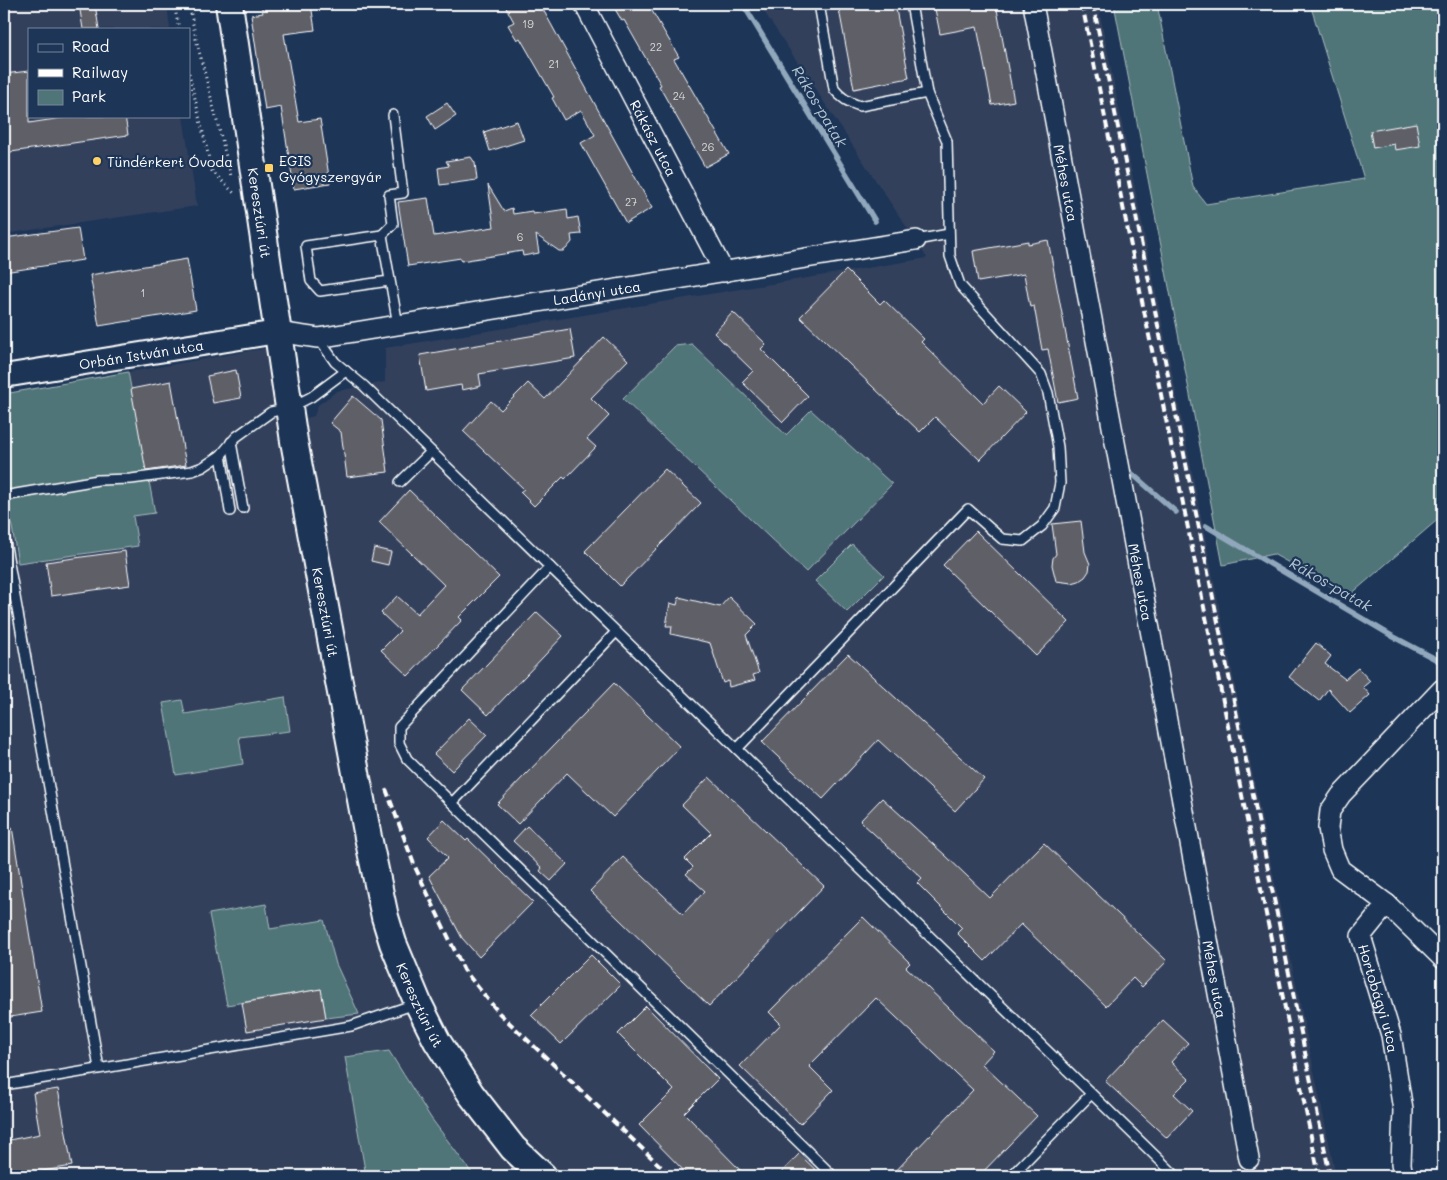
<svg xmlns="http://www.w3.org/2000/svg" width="1447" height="1180" viewBox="0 0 1447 1180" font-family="Mali,sans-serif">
  <rect width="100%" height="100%" fill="#1d3557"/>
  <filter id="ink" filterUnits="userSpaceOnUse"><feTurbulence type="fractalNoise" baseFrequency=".02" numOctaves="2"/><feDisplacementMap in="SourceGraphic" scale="10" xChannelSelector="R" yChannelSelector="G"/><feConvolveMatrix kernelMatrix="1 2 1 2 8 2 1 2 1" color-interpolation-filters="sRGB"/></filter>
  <g filter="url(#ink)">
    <g fill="#30415c">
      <path d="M4 4H167L170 29H29V116H183L197 206 4 234Z"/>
      <path d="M759 4H1098L1265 835 1336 1176H4V394L267 348 280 425 314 416 318 405 337 391 385 382V348L927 258Z"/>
    </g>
    <g fill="#507578" stroke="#a8babc">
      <path d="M1114 4H1157L1193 187 1206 204 1364 179 1310 4H1443V515L1349 596 1273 554 1223 565Z"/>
      <path d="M692 344 786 435 811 410 892 484 806 572 623 399 675 346Z"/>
      <path d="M128 372 155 513 133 516 138 546 18 563 4 479V394Z"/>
      <path d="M852 544 884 575 847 612 815 581Z"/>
      <path d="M285 697 290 731 239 737 243 764 176 775 163 703 182 700 185 714Z"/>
      <path d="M266 904 270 929 324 920 336 964 359 1014 326 1018 321 989 227 1005 209 914Z"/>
      <path d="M389 1051 431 1118 474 1176H366L345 1057Z"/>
    </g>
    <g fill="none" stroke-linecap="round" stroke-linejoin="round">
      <g stroke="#91a8bc" stroke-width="5.5">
        <path d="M743 4 875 221"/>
        <path d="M1129 471 1176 512"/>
        <path d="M1206 526 1392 636 1443 663"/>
      </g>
    </g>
    <g fill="#5e5e68" stroke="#fff">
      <path d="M79 4H95L99 29H83Z"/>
      <path d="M261 4H311L315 30 284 34 299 122 320 119 330 183 294 189 281 107 265 110 251 15 263 13Z"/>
      <path d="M504 4H540L652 208 626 223 581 143 595 135 581 110 564 120 552 98 554 97 520 38 517 40 508 25 514 22Z"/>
      <path d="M612 4H648L679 57 674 59 729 154 705 167 659 86 661 85 624 20 622 21Z"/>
      <path d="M838 4H895L909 78 854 89Z"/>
      <path d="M934 4H996L1014 101 992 105 977 27 940 34Z"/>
      <path d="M29 71V123L75 116H125L128 135 4 153V74Z"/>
      <path d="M447 103 456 116 435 130 427 116Z"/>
      <path d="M517 121 524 140 490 151 484 132Z"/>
      <path d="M1416 123 1420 146 1395 150 1394 144 1373 148 1370 131Z"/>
      <path d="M471 157 475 163 477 180 440 185 438 168 449 166 446 161Z"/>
      <path d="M488 185 504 211 512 208 513 214 532 211 533 214 567 209 568 219 578 217 581 234 571 235 572 242 566 249 563 251H559L536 235 539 253 523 256 522 251 461 261V258L408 266 398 202 428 198 434 236 494 227Z"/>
      <path d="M78 228 83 260 4 272V238Z"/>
      <path d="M1048 240 1078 398 1058 402 1048 349 1042 350 1034 306 1030 307 1024 274 978 282 973 251 1028 241V244Z"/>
      <path d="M187 259 196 310 99 326 90 275Z"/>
      <path d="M846 270 880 304 884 300 924 339 921 342 983 403 999 386 1026 412 980 460 935 417 920 432 800 317Z"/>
      <path d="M733 312 766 344 761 349 808 396 783 422 742 382 753 371 714 333Z"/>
      <path d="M570 329 575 358 479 374 481 386 462 390 461 385 426 391 420 355Z"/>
      <path d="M604 337 628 360 591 398 609 416 587 439 596 447 565 479 563 477 534 506 520 492 524 489 463 431 491 401 501 410 528 383 545 399Z"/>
      <path d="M236 370 241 398 213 403 207 376Z"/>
      <path d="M171 381 186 465 146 471 131 389Z"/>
      <path d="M353 396 381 420 388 472 347 477 341 432 330 423Z"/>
      <path d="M665 469 701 503 620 586 585 551Z"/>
      <path d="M409 490 499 577 459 617 462 620 408 676 381 650 400 631 381 613 397 596 417 614 444 585 379 522Z"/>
      <path d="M1081 521 1085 552 1090 564 1089 571 1085 577 1079 581 1072 583 1056 581 1052 565 1053 558 1056 554 1052 524Z"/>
      <path d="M976 531 1069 622 1036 656 943 565Z"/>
      <path d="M374 548 391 552 388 565 371 561Z"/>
      <path d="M125 551 130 585 51 596 46 562Z"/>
      <path d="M679 597 720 607 729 597 757 624 746 635 759 673 753 675 755 680 729 687 728 681 723 683 710 643 671 634 672 626H666L670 603 677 605Z"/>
      <path d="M537 612 563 636 488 715 462 690Z"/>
      <path d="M1316 643 1331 656 1325 664 1345 679 1358 668 1370 681 1363 687 1370 695 1350 713 1328 689 1319 701 1289 677Z"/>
      <path d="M848 654 984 779 955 811 878 740 823 799 762 742Z"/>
      <path d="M614 683 680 747 613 817 567 773 518 824 497 804Z"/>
      <path d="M469 718 487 735 452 771 434 754Z"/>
      <path d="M709 777 824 886 709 1006 590 891 623 857 683 914 705 891 686 874 693 867 685 859 711 833 682 805Z"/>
      <path d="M882 798 945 855 990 898 1044 843 1167 961 1142 987 1133 978 1106 1006 1021 924 985 961 957 933 962 928 917 883 922 878 860 821Z"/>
      <path d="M444 820 466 841 468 839 533 902 479 957 462 938 429 876 448 858 428 837Z"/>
      <path d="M527 826 567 864 551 881 540 871 542 868 513 841Z"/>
      <path d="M4 827H12L42 1012 4 1018Z"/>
      <path d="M863 917 910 963 906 967 994 1051 982 1064 1037 1116 979 1176H891L973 1090 876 998 809 1066 833 1090 800 1124 740 1066 781 1024 769 1012Z"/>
      <path d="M591 955 621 985 561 1044 531 1015Z"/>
      <path d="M321 989 326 1018 247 1031 242 1003Z"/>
      <path d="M646 1006 718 1079 684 1113 746 1176H689L639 1125 674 1090 618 1034Z"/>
      <path d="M1163 1020 1188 1043 1171 1062 1189 1079 1174 1094 1192 1111 1167 1138 1105 1081Z"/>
      <path d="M58 1089 72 1166 13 1176H4V1141L40 1134 33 1093Z"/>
      <path d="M799 1154 822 1176H778Z"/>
    </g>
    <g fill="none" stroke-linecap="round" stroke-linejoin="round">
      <defs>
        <g id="service">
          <path d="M819 4 834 89C841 98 848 102 860 106L927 93 911 4"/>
          <path d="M382 235 393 224 389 195 403 193 393 115"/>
          <path d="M916 240 949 234"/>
          <path d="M389 281 320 291 311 281 306 246 382 235 398 325"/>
          <path d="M318 338 335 362 364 386 1176 1176"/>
          <path d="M231 442 243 508"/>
          <path d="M221 455 230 511"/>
          <path d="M400 482 431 452"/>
          <path d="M4 496 98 480 131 479 192 471 203 467 221 455 236 437 271 412 289 408 311 397 346 371"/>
          <path d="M4 535 99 1068"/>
          <path d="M550 567 399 727V743L407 759 833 1176"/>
          <path d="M737 749 968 509 1002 539 1023 541 1042 526 1055 508 1060 483 1058 447 1048 393 1041 374 960 285 950 256 947 141 927 93"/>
          <path d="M452 803 616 632"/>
          <path d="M4 1085 351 1026 415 1004"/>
          <path d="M1011 1176 1091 1094"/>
        </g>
        <g id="minor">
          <path id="s1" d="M584 4 724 272"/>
          <path id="s2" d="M1033 4 1249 1159"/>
          <path id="s3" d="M277 332 318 338 916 240"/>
          <path d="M1442 689 1341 795 1330 811 1328 828 1332 850 1340 869 1387 904 1443 959"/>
          <path id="s4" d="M1387 904 1361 936 1391 1035 1403 1110 1401 1164 1403 1176"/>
        </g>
        <g id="tertiary">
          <path id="s5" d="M4 376 277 332"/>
        </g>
        <g id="secondary">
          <path id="s6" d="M229 4 294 441 368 837 385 917 393 943 418 1003 437 1041 471 1094 513 1148 543 1176"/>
        </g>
      </defs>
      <use href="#service" stroke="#fff" stroke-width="12"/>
      <use href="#minor" stroke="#fff" stroke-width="22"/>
      <use href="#tertiary" stroke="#fff" stroke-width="26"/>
      <use href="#secondary" stroke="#fff" stroke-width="30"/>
      <g stroke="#fff" stroke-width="3" stroke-dasharray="1 4" stroke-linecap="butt">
        <path d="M174 4 179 29"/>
        <path d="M189 4 196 39 231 176"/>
        <path d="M189 73 212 171 235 194"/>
      </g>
      <use href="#service" stroke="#1d3557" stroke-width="9"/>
      <use href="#minor" stroke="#1d3557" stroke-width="19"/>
      <use href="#tertiary" stroke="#1d3557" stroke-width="22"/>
      <use href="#secondary" stroke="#1d3557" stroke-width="26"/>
      <g stroke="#fff" stroke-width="4" stroke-dasharray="8 4" stroke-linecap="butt">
        <path d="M1082 4 1319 1176"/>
        <path d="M1093 4 1330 1176"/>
        <path d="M386 789 415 867 464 970 499 1013 671 1176"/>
      </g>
    </g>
  </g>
  <g fill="#ffd166" stroke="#1d3557" stroke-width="2">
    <circle cx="97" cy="161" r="5"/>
    <rect x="264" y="163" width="10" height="10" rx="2.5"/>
  </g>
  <g text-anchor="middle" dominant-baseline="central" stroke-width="4.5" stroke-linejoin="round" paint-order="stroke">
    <g font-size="11" fill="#d7d7d9">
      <text x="528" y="23">19</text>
      <text x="656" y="46">22</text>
      <text x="554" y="63">21</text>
      <text x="679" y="95">24</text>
      <text x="708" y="146">26</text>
      <text x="631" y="201">27</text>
      <text x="520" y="236">6</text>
      <text x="143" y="292">1</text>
    </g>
    <g font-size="14" fill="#fff" stroke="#1d3557">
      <text stroke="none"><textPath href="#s1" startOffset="151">Rákász utca</textPath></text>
      <text stroke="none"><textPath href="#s2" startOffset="182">Méhes utca</textPath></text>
      <text stroke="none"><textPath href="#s6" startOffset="211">Keresztúri út</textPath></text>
      <text stroke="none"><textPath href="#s3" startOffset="324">Ladányi utca</textPath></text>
      <text stroke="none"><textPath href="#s5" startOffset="139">Orbán István utca</textPath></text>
      <text stroke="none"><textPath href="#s2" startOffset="588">Méhes utca</textPath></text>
      <text stroke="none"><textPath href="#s6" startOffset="616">Keresztúri út</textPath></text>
      <text stroke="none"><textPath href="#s2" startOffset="992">Méhes utca</textPath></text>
      <text stroke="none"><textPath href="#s4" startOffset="106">Hortobágyi utca</textPath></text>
      <text stroke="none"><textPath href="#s6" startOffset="1021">Keresztúri út</textPath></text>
    </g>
    <g font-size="14" fill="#fff" stroke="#1d3557" text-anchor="start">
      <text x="279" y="160">EGIS<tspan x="279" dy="16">Gyógyszergyár</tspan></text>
      <text x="107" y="161">Tündérkert Óvoda</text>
    </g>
    <g font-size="15" font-style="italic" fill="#b5c5d2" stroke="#1d3557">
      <text transform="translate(820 106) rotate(59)">Rákos-patak</text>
      <text transform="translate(1331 584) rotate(30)">Rákos-patak</text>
    </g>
  </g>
  <rect width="1447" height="1180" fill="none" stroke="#1d3557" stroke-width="20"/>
  <rect x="10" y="10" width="1427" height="1160" fill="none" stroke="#fff" stroke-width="2" filter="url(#ink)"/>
  <rect x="28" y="28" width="162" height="90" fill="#1d3557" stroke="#77869a"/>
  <rect x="38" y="44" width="25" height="8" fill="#1d3557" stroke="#77869a"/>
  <text x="72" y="52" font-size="15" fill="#ffffff">Road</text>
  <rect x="38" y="69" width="25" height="8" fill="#ffffff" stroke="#77869a"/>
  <text x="72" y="78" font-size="15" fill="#ffffff">Railway</text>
  <rect x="38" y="90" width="25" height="15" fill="#507578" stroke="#77869a"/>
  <text x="72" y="102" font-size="15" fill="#ffffff">Park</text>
</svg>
